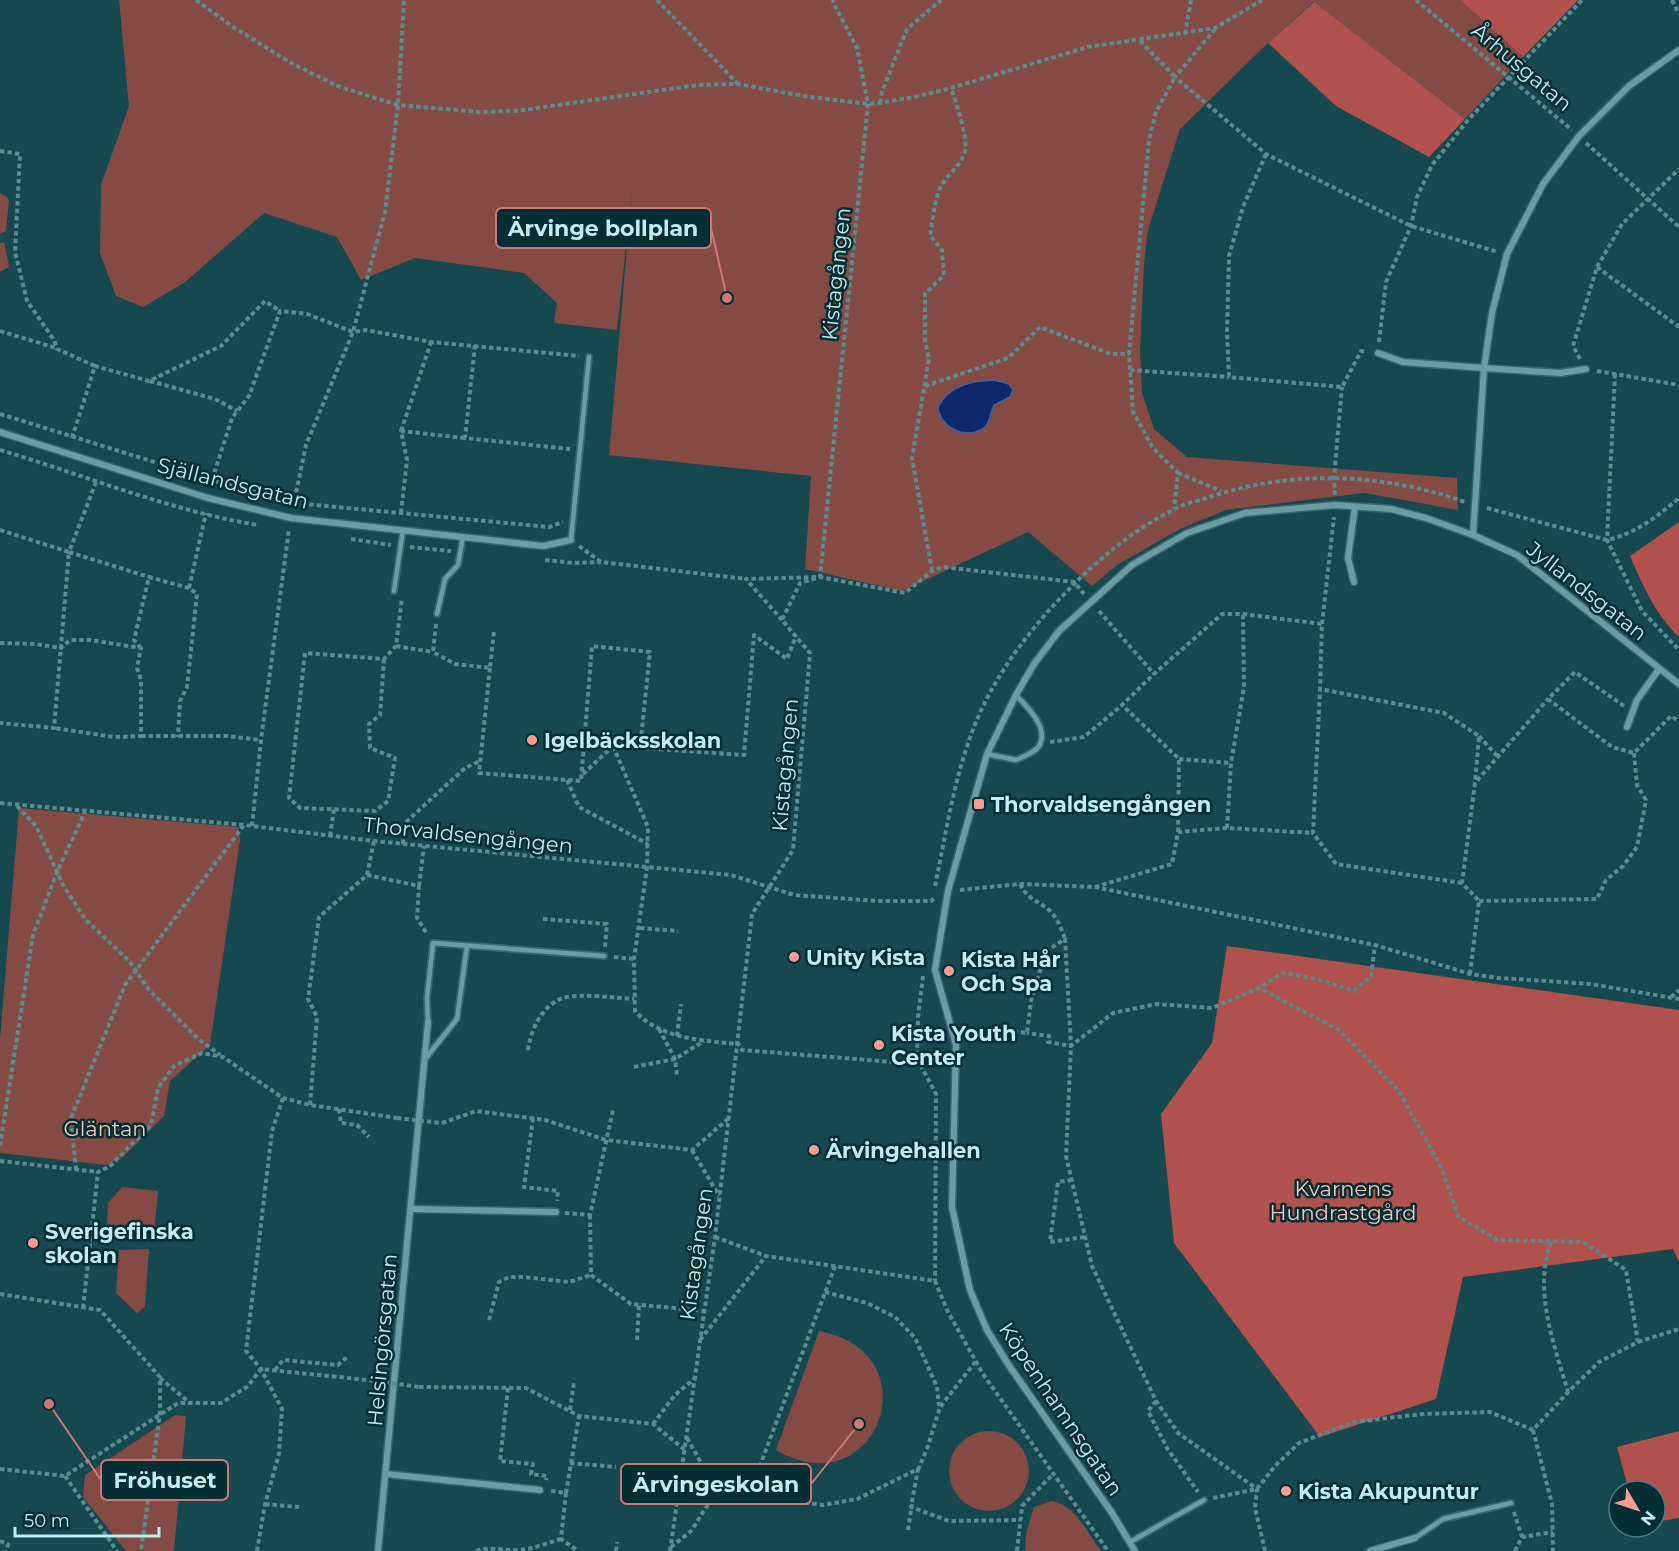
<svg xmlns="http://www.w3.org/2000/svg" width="1679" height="1551" viewBox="0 0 1679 1551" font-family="Montserrat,sans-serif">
  <rect width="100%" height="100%" fill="#16494e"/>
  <g fill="#834a46">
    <path d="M119 0H1460L1523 57 1465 119 1313 2 1268 43 1180 129 1148 230 1144 263 1140 351 1142 393 1154 429 1187 457 1457 478 1458 510 1365 493 1226 510 1180 529 1117 565 1092 586 1028 532 902 591 805 569 811 476 609 455 632 191 617 330 554 323 557 303 524 273 415 258 361 280 337 237 264 213 184 283 143 307 116 296 100 253 101 185 129 106Z"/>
    <path d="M0 193 7 197 9 201 6 231 0 234Z"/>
    <path d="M4 242 9 267 0 272V243Z"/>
    <path d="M19 808 238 827 240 840 210 1045 170 1081 164 1116 123 1157 106 1165 0 1153V1039Z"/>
    <path d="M122 1187 158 1191 154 1235 107 1230 108 1203Z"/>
    <path d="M149 1249 145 1307 137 1313 116 1293 119 1250Z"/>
    <path d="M819 1331C935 1353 876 1509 776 1450Z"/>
    <path d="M175 1415 186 1416 174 1551H126L83 1497 85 1475Z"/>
    <circle cx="989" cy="1471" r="40"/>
    <path d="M1051 1501C1075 1504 1087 1532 1101 1551H1025L1026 1534 1034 1507Z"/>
  </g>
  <g fill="#b0514d">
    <path d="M1460 0H1578L1523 57Z"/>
    <path d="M1314 2 1465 119 1429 157 1336 106 1268 43Z"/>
    <path d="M1679 522V637C1655 614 1643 586 1630 556Z"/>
    <path d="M1227 946 1679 1010V1262L1673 1249 1463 1277 1436 1399 1320 1437 1174 1243 1161 1114 1212 1043Z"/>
    <path d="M1679 1431V1518L1655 1522V1491H1629L1617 1447Z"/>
  </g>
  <path fill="#0e286d" stroke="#446395" stroke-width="1.5" d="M994 380 1009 384 1013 390 1010 397 994 405C990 412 991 421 985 427 967 441 940 428 938 407 949 385 972 381 994 380Z"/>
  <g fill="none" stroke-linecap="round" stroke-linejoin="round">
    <defs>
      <g id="lane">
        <path d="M571 540 589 357"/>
        <path d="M394 591 403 530"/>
        <path d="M437 614 445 579 458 565 463 537"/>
        <path d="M987 754 1016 760C1024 756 1037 752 1040 744 1048 726 1027 707 1016 695"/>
        <path d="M428 1022 427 998 433 943 604 956"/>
        <path d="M425 1059 457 1019 467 946"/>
        <path d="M1415 1538 1443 1519 1511 1503"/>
        <path d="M1130 1542 1204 1500"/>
      </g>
      <g id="street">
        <path d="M1378 353 1403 362 1484 368 1560 373 1586 369"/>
        <path d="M0 432 208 498 291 518 543 546 571 540"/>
        <path d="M1473 535 1484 368 1492 313 1507 254 1543 184 1579 136 1629 86 1679 50"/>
        <path d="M1354 582 1348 558 1355 507"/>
        <path d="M1627 727 1637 700 1659 669"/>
        <path d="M412 1209 556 1212"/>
        <path d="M386 1474 540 1490"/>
        <path d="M378 1551 428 1022"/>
        <path d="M1135 1551 1112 1513 1010 1367 987 1330 970 1290 952 1207 956 1045 935 970 948 891 987 754 1016 695 1034 664 1059 631 1132 565 1187 533 1245 513 1335 505 1391 509 1426 518 1473 535 1517 555 1679 684"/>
        <path d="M1370 1551 1415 1538"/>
      </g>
    </defs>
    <use href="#lane" stroke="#35666b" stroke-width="8"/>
    <use href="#street" stroke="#35666b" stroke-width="9"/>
    <g stroke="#5b8a8f" stroke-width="4" stroke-dasharray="4.5 3" stroke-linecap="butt">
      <path d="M196 0 233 27 291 63 340 87 398 105 480 112 516 111 698 85 738 84 803 96 868 104 880 103 919 96 951 88 1088 47 1215 28 1262 0"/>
      <path d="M657 0 738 84"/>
      <path d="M1416 0 1572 130"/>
      <path d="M1672 0 1679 14"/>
      <path d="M1215 29 1175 77 1266 154 1411 226 1498 252"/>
      <path d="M1185 34 1191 0"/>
      <path d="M1140 41 1175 77 1156 112 1149 140 1129 354 1133 412 1153 448 1178 473 1174 509"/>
      <path d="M880 103 882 92 907 29 941 0"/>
      <path d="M1586 143 1679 227"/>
      <path d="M0 151 20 154 15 252 27 301 54 340 57 349 95 366"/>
      <path d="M1266 154 1243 207 1229 256 1227 332 1229 377 1342 387 1361 351 1366 352"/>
      <path d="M1597 267 1679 327"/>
      <path d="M0 331 56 348"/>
      <path d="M1379 342 1386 282 1411 226 1417 197 1432 165 1468 120 1582 0"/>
      <path d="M475 345 465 438 570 449"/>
      <path d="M1580 359 1573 346 1597 267 1622 224 1679 169"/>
      <path d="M1130 370 1229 377"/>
      <path d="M1597 371 1679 385"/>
      <path d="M1615 374 1607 540 1642 611 1679 650"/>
      <path d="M150 381 215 399 237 411"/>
      <path d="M925 386 1008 358 1040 327 1111 354H1129"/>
      <path d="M0 414 212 480 294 503 549 527 563 522"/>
      <path d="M401 431 431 342"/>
      <path d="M72 438 95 366 149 381 221 346 265 301 280 311"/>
      <path d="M0 450C84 475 171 511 258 525"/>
      <path d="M1178 473 1221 491"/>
      <path d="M212 480 232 418 249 396 280 311 307 314 353 332 366 330 431 342 579 356"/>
      <path d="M96 482 69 552 149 577"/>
      <path d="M1335 495 1334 477 1342 387"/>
      <path d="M293 507 306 445 353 332 385 212 398 105 404 0"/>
      <path d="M1487 508 1607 540C1635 534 1658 516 1679 498"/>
      <path d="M401 513 407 460 401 431 465 438"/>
      <path d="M0 530 69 552 54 728 0 723"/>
      <path d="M351 539 391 545"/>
      <path d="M579 546 601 562 746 579"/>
      <path d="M410 547 451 551"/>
      <path d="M545 560 573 563 601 562"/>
      <path d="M932 571 912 458 929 359 925 340V294L944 275 942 250 930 236C933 220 934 200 941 186 948 174 961 166 965 151 968 137 956 103 951 88"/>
      <path d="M189 588 206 513"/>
      <path d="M1099 611 1154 674"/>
      <path d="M782 620 746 579 820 577 905 593 932 571 943 567 1074 582 1084 594"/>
      <path d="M436 624 433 652 455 664 490 668 494 631"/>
      <path d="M1322 624 1334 517"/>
      <path d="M0 643 36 644 61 648 70 640H90L141 648 137 668 141 680V736L114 737 54 728"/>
      <path d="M396 646 433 652"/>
      <path d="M141 648 134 640 149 577 189 588 197 594 187 687 180 701 178 737"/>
      <path d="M384 659 380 715 369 724 370 748 395 758 388 801 375 811 300 808 289 798 305 653 384 659 396 646 402 598"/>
      <path d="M490 668 479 773 581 781 592 646 650 652 640 748 744 755 754 635 787 659 796 636"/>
      <path d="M1624 706 1575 672 1548 699 1612 747 1634 753 1671 716 1679 721"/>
      <path d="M141 736H227L260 740"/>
      <path d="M1479 736 1498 757"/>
      <path d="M1050 742 1084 737 1122 705"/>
      <path d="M613 746 648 827 647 867 634 959 635 1011C660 1039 701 1040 736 1044"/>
      <path d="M1179 759 1231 763"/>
      <path d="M583 774 613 746 640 748"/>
      <path d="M567 780 579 807 648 844"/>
      <path d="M0 803 244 825 374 841 731 875 794 895 878 901H931L934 899"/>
      <path d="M17 806 36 826 63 885 85 919 130 962 149 990 195 1036 220 1055"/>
      <path d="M252 826 261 740 289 529"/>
      <path d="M1227 828 1231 763 1244 687 1243 614"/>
      <path d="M1178 832 1179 759 1122 705 1154 674 1222 614H1243L1322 624 1320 689"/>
      <path d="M330 836 334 809"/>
      <path d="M403 844 405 823 465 768 480 761"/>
      <path d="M367 875 419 886 417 918 427 934"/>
      <path d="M1462 883 1336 864 1313 833 1320 689 1444 713 1479 736 1475 783"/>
      <path d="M1020 884C1030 903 1040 900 1052 913 1058 920 1062 930 1065 939"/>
      <path d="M419 886 424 846"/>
      <path d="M935 886C946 833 954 778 974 727 991 683 1021 641 1053 606 1088 568 1126 534 1173 510 1183 504 1196 501 1207 498 1290 469 1383 473 1465 502"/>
      <path d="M1095 887 1172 864 1178 832 1227 828 1313 833"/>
      <path d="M960 890 1020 884 1095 887 1375 945 1470 974 1499 978 1590 984 1679 999"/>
      <path d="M1479 901 1597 899 1606 880 1623 866 1637 847 1646 800 1637 785 1634 753"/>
      <path d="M543 919 607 924 605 947"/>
      <path d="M640 928 678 931"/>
      <path d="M614 957 634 959"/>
      <path d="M1470 974 1479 901 1462 883 1475 783 1548 699"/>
      <path d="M923 976 918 1017 917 1058 936 1094 935 1281"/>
      <path d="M1671 997 1679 990"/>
      <path d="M659 1029 675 1059 677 1075"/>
      <path d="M991 1029 1027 1033 1031 1001 1046 951 1065 939 1071 1046 1048 1042 1049 1036 1027 1033"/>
      <path d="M677 1036 681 1004"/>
      <path d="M737 1042 742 1050 893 1062"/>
      <path d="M528 1050C531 1030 541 1006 563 998 580 993 616 998 634 999"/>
      <path d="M634 1067 675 1059 704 1041"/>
      <path d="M310 1105 317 1017 308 999 319 917 367 875 374 841"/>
      <path d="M339 1109 341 1123 357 1125 369 1137"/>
      <path d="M533 1118 524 1187 558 1191 557 1201"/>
      <path d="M442 1123 476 1111 545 1120 606 1140 692 1150 729 1118"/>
      <path d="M0 1146 33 935 57 872 85 812"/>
      <path d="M692 1150 719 1196"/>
      <path d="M0 1161 98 1172"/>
      <path d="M76 1170 71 1118 125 985 244 825"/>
      <path d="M1072 1180 1058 1182 1050 1242 1085 1237"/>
      <path d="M565 1213 590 1215 613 1110"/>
      <path d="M590 1215 591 1275 631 1304 705 1311"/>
      <path d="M715 1237 766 1256"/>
      <path d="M1551 1242C1533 1291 1554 1344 1568 1392"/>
      <path d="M825 1292 867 1303 895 1317 915 1338 937 1387 939 1406"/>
      <path d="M0 1294 100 1310 160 1377V1413L141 1551"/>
      <path d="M83 1308 98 1172 110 1166 151 1125 158 1088 174 1066 202 1053 223 1057 283 1098 310 1105 397 1118"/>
      <path d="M489 1320 499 1282 509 1277H524L569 1282 591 1275"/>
      <path d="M637 1340 639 1305"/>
      <path d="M700 1340 766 1256 935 1281 948 1312 983 1374 1108 1551"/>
      <path d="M1638 1342 1679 1329"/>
      <path d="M275 1370 283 1360 338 1365 347 1357"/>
      <path d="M160 1378 190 1403"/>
      <path d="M419 1387 526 1388 579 1416 653 1424 685 1450"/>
      <path d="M508 1388 500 1461 533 1464 531 1474 547 1476 546 1480"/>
      <path d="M1156 1401 1148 1411 1167 1448 1198 1492"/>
      <path d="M570 1410 574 1382"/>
      <path d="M653 1424 675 1395 694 1379"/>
      <path d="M1533 1430 1552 1504 1553 1551"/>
      <path d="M687 1438 706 1471 731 1493"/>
      <path d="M570 1463 616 1467"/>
      <path d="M0 1469 65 1476 178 1403H221L247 1387 261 1369 377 1381"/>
      <path d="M918 1470 928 1446 940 1407 976 1361"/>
      <path d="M65 1476 117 1551"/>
      <path d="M551 1491 566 1493 561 1539 578 1551"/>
      <path d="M566 1493 579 1416"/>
      <path d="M749 1495 835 1266"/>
      <path d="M1213 1498 1257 1489 1275 1466 1299 1443 1354 1422 1423 1414 1490 1412 1533 1430 1568 1392 1599 1362 1638 1342 1626 1270 1583 1242 1497 1240 1458 1216 1442 1169 1399 1091 1339 1030 1259 988"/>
      <path d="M265 1504 299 1507"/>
      <path d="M1514 1512 1522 1537"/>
      <path d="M908 1530 912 1504"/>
      <path d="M0 1541 8 1544 7 1551"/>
      <path d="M671 1547 691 1531 709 1503 731 1493 823 1505 857 1499 918 1469 911 1507 949 1521 1020 1520"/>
      <path d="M257 1551 265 1504 279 1454 282 1409 261 1369 246 1351 272 1131 283 1098"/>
      <path d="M476 1551C490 1546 504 1551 519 1550 533 1549 547 1543 561 1539"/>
      <path d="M616 1551 617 1542"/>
      <path d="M670 1551 715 1237 752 914 793 850 810 653 782 620 800 583 820 577 868 104 857 48 832 0"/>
      <path d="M1017 1551 1022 1506 1054 1473"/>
      <path d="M1265 1551 1255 1508 1257 1489 1178 1433 1156 1401 1092 1266 1066 1156 1071 1046 1113 1013 1157 1004 1212 1008 1259 988 1283 973 1317 979 1354 991 1371 976 1375 945"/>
      <path d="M1515 1551 1522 1537 1553 1532"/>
    </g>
    <use href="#lane" stroke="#699da2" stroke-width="4.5"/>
    <use href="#street" stroke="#699da2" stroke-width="6"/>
    <g stroke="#5b8a8f" stroke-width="4" stroke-dasharray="4.5 3" stroke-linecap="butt">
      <path d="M397 1118 442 1123"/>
      <path d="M377 1381 419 1387"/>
    </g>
  </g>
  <g fill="#f59c95" stroke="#032e32" stroke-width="2">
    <circle cx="532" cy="740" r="6"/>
    <rect x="973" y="798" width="12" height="12" rx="3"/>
    <circle cx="794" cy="957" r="6"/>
    <circle cx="949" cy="971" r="6"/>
    <circle cx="879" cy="1045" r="6"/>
    <circle cx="814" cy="1150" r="6"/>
    <circle cx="33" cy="1243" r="6"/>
    <circle cx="1286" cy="1491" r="6"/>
  </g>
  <g text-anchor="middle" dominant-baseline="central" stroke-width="5" stroke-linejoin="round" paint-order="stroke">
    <g font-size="21" fill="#c2ecf1" stroke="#032e32">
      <text transform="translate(1522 67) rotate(40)">Århusgatan</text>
      <text transform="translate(836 274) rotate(-84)">Kistagången</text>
      <text transform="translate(233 483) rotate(14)">Själlandsgatan</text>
      <text transform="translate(1587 591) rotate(38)">Jyllandsgatan</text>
      <text transform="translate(785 765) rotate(-85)">Kistagången</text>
      <text transform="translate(468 835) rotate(6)">Thorvaldsengången</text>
      <text transform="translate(696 1254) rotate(-82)">Kistagången</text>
      <text transform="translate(382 1340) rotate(-85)">Helsingörsgatan</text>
      <text transform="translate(1061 1409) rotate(56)">Köpenhamnsgatan</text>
    </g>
    <g font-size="21" font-weight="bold" fill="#c2ecf1" stroke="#032e32" text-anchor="start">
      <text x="544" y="740">Igelbäcksskolan</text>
      <text x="991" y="804">Thorvaldsengången</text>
      <text x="806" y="957">Unity Kista</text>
      <text x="961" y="959">Kista Hår<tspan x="961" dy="24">Och Spa</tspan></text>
      <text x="891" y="1033">Kista Youth<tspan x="891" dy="24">Center</tspan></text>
      <text x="826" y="1150">Ärvingehallen</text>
      <text x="45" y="1231">Sverigefinska<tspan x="45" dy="24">skolan</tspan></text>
      <text x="1298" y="1491">Kista Akupuntur</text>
    </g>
    <g font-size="21" fill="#f8c3be" stroke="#032e32">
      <text x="105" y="1128">Gläntan</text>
      <text x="1343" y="1188">Kvarnens<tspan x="1343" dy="24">Hundrastgård</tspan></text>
    </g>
  </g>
  <path fill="none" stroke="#ce7678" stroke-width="2" d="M727 298L711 228M49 1404L101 1480M859 1424L811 1484"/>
  <g fill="#ce7678" stroke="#032e32" stroke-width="2">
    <circle cx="727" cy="298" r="6"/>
    <circle cx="49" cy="1404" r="6"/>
    <circle cx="859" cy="1424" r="6"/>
  </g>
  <g fill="#032e32" stroke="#ce7678" stroke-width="2">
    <rect x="496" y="208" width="215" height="40" rx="6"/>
    <rect x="101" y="1460" width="127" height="40" rx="6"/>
    <rect x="621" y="1464" width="190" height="40" rx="6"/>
  </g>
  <g font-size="22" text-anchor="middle" font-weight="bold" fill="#c2ecf1">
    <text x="603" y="236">Ärvinge bollplan</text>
    <text x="165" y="1488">Fröhuset</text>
    <text x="716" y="1492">Ärvingeskolan</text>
  </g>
  <g transform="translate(1637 1509) rotate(129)"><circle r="28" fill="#032e32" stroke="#4f7a7e" stroke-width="1.5"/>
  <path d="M0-4.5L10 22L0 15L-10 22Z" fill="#f59c95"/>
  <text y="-9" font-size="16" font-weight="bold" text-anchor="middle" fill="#c2ecf1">N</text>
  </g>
  <path d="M15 1527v9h144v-9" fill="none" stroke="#c2ecf1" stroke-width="3"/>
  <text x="24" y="1527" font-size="18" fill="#c2ecf1" stroke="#032e32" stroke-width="4.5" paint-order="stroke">50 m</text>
</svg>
